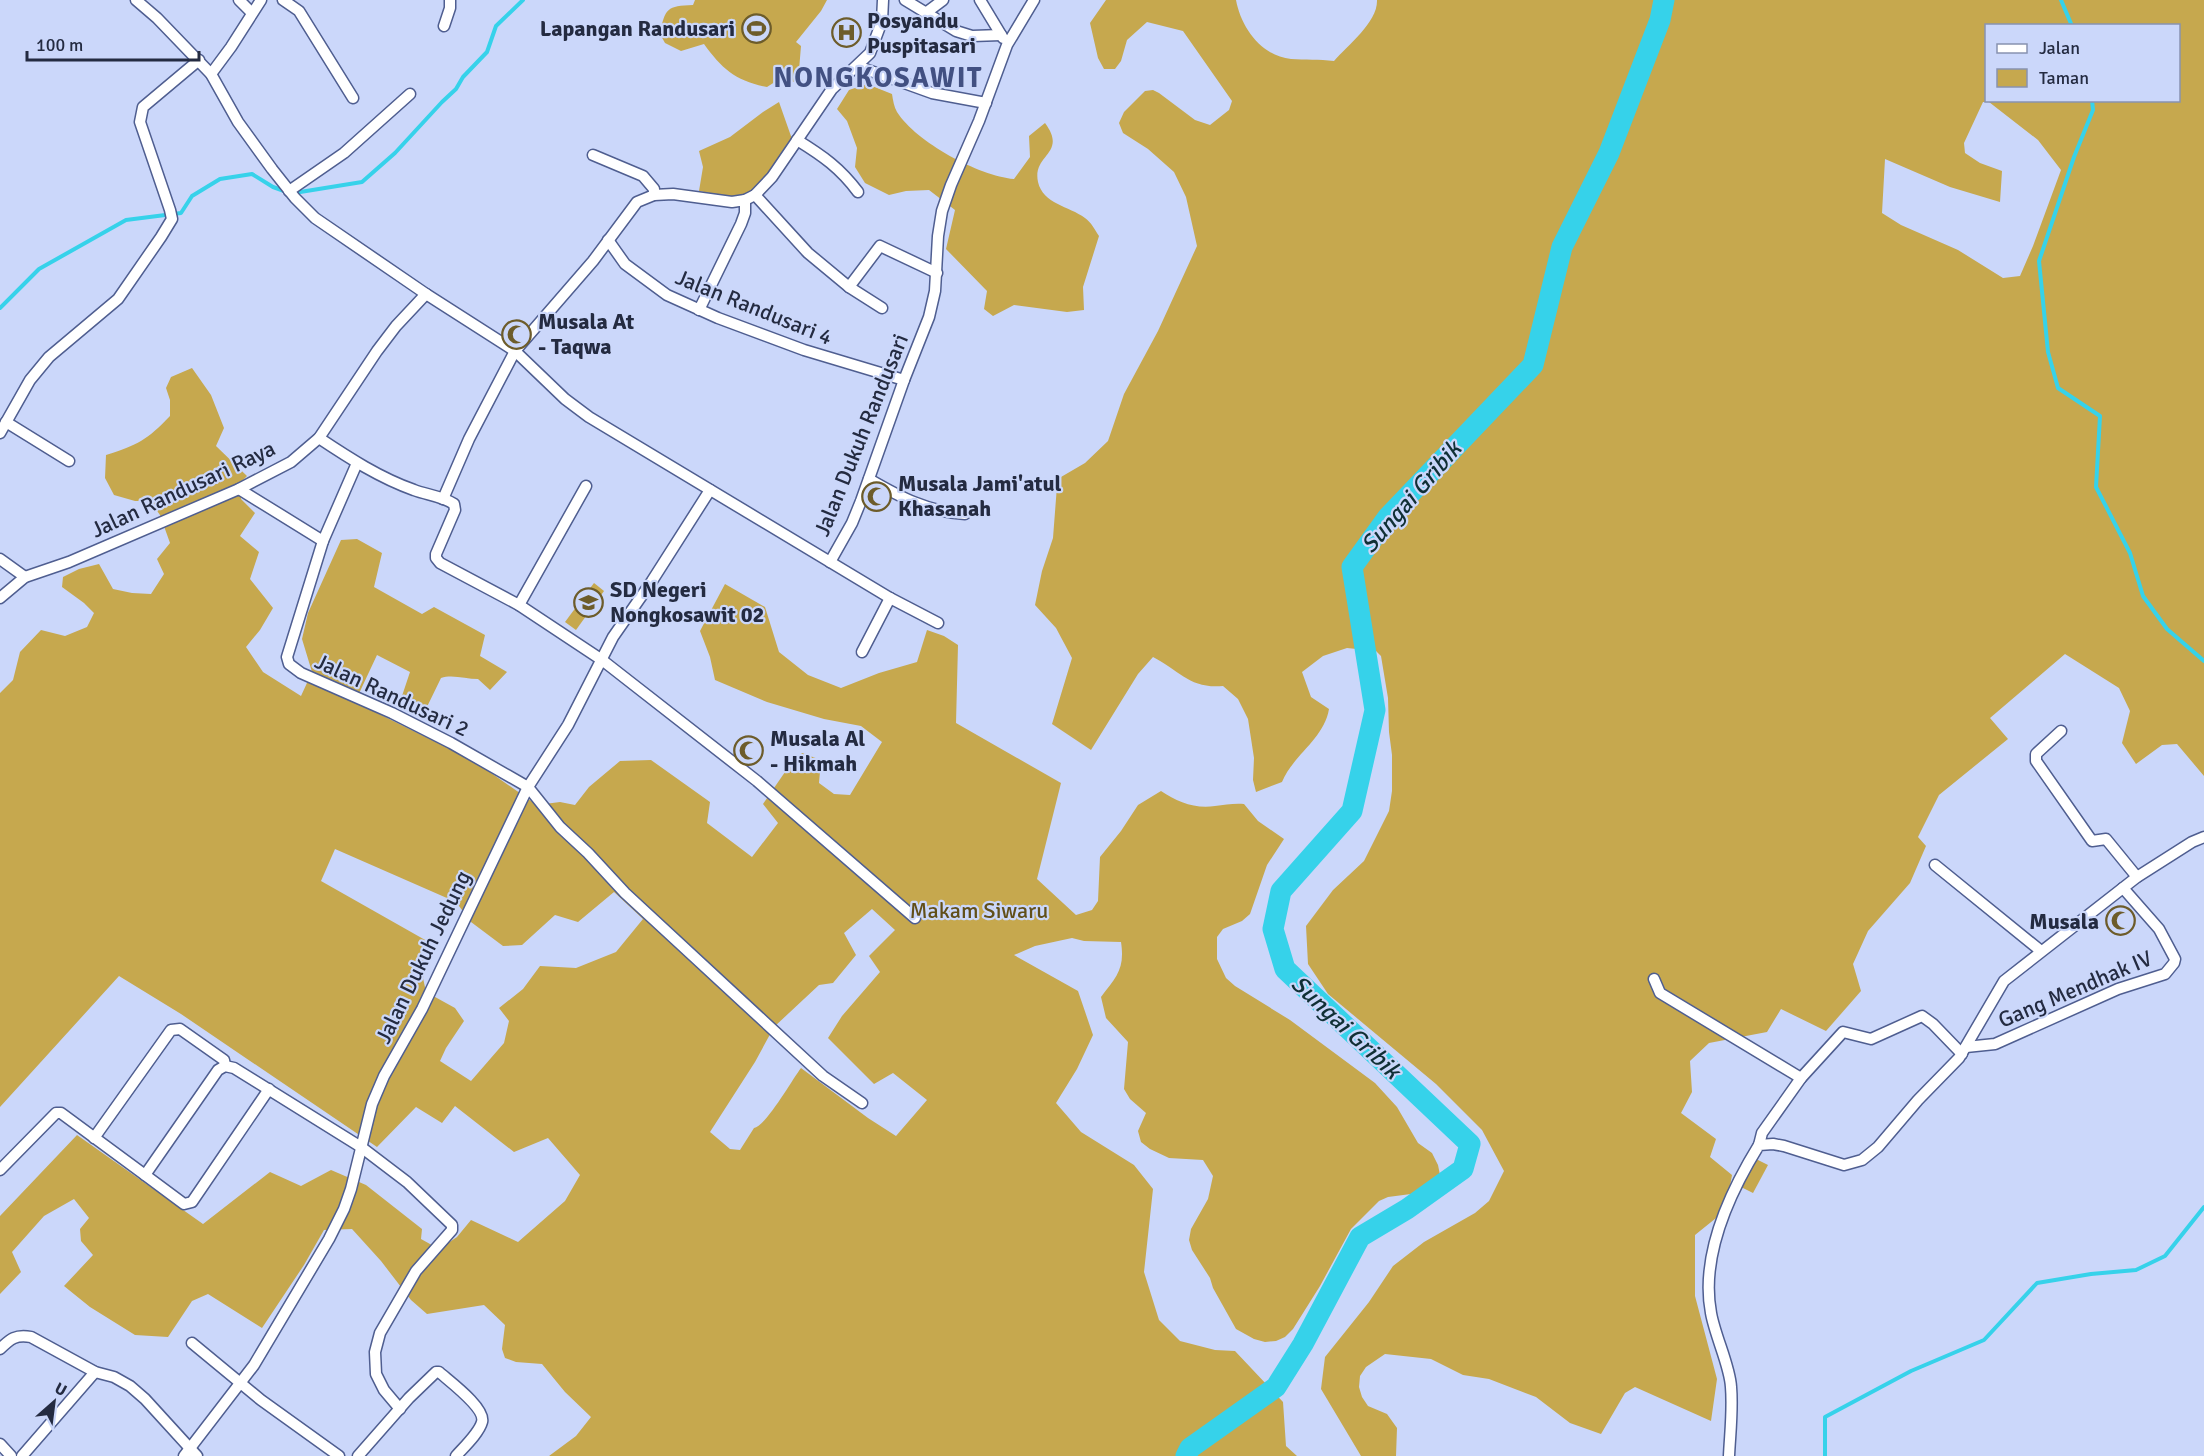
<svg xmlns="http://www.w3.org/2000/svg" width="2204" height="1456" viewBox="0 0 2204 1456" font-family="Signika,sans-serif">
  <rect width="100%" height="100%" fill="#cbd7fa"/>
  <g fill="#c6a84e" fill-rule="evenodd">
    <path d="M695 0H827L821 11 796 42 801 46 799 70 804 85 781 78 767 87C736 81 722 69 704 44L681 51 665 43 660 34C665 8 667 6 693 5Z"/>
    <path d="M1106 0H1236C1241 27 1261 56 1291 59 1305 60 1319 59 1334 61 1348 45 1378 22 1377 0H2204V776L2177 744 2162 745 2136 764 2122 743 2130 711 2119 688 2065 654 1990 718 2008 739 1939 795 1918 837 1926 846 1910 883 1868 931 1853 964 1861 991 1826 1031 1781 1009 1767 1032 1709 1043 1690 1061 1692 1092 1681 1113 1716 1139 1710 1157 1732 1175 1726 1210 1695 1235V1296L1717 1379 1711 1421 1635 1387 1625 1393 1601 1434 1570 1423 1536 1397 1489 1379 1463 1375 1431 1359 1385 1354 1366 1367 1360 1376 1359 1387 1362 1397 1368 1406 1387 1414 1397 1428 1396 1456H1361L1321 1389 1325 1357 1369 1302 1393 1266 1424 1242 1475 1213 1489 1201 1504 1171 1482 1130 1436 1084 1328 994 1308 964 1306 926 1333 890 1364 861 1389 811 1392 791V755L1389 732 1388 698 1381 656 1376 651 1347 648 1323 656 1302 672 1311 697 1329 709C1324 739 1293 755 1282 782L1256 792 1253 780 1254 758 1248 719 1238 699 1223 686C1190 689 1180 671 1153 657L1138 674 1091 750 1052 724 1072 658 1056 628 1035 605 1042 571 1053 538 1057 486 1061 477 1085 463 1108 441 1124 394 1158 331 1197 246 1186 197 1174 172 1148 149 1123 133 1119 123 1124 112 1145 91 1153 90 1159 93 1195 120 1210 125 1229 110 1232 101 1183 31 1147 22 1127 40 1121 61 1115 69H1104L1098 58 1090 23ZM1986 26H2178V100H1986ZM1983 102H1989L2038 140 2061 170 2033 246 2020 276 2003 278 1958 250 1901 225 1882 213 1885 159 1950 187 2000 202 2002 171 1980 163 1965 153 1964 143Z"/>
    <path d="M867 84 892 94C893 100 894 107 897 112 916 142 979 176 1014 179L1030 157 1029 136 1045 123C1068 154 1032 154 1038 182 1043 204 1069 206 1085 218 1091 222 1095 230 1099 236L1083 287 1084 310 1067 312 1014 305 993 316 984 309 987 291 946 249 955 210 929 190 906 191 889 195 865 183 855 167 857 148 847 121 837 109 849 90Z"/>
    <path d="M779 102 792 139C782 154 757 198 738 198 725 197 712 193 699 191L703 167 699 151 730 137 763 112Z"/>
    <path d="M192 368 211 395 224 428 216 446 247 476 241 482V499L255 513 240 536 259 552 250 579 273 608 260 630 246 647 263 672 301 696 312 672 302 639 308 613 341 540 357 539 382 553 374 587 422 614 434 607 485 635 480 656 507 672 490 690 478 679C466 679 452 674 441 678L424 713 400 702 410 672 377 655 355 702 474 761 537 805 560 802 575 805 589 787 620 761 651 760 710 802 707 823 752 857 778 823 763 804 785 772 802 753 821 760 819 783 834 794 850 795 882 742 861 726 824 719 767 702 715 680 710 657 700 631 725 584 765 607 779 652 808 675 841 688 879 673 917 662 927 630 944 636 958 645 956 723 1061 783 1037 879 1076 915 1092 910 1098 901 1100 857 1121 831 1138 805 1161 791C1177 802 1195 809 1215 806 1225 805 1234 803 1244 804L1258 821 1284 839 1267 865 1250 914 1242 921 1223 929 1217 937V959L1226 978 1235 986 1290 1020 1375 1083 1397 1107 1418 1143 1432 1153 1438 1165 1440 1175 1433 1183 1411 1194 1388 1197 1379 1201 1351 1229 1320 1286 1293 1329 1285 1337 1276 1341 1265 1342 1254 1339 1236 1329 1213 1288 1210 1278 1192 1250 1189 1240 1191 1229 1208 1199 1213 1176 1203 1160 1169 1158 1150 1149 1141 1142 1138 1131 1146 1113 1130 1099 1124 1089 1128 1042 1106 1018 1101 997C1117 976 1125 969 1121 942L1084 941 1072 938 1035 946 1014 955 1078 991 1093 1035 1077 1069 1056 1103 1081 1132 1134 1165 1153 1189 1144 1272 1159 1320 1180 1341 1215 1350 1235 1351 1283 1402 1286 1446 1297 1456H549L576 1436 591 1417 565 1392 542 1364 516 1362 505 1358 502 1349 505 1325 484 1305 427 1314 411 1300 381 1261 352 1229 324 1230 304 1265 262 1328 208 1294 192 1301 168 1337 135 1335 90 1307 64 1286 93 1255 81 1241 80 1229 89 1218 74 1199 44 1216 12 1252 21 1272 0 1294V1216L77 1135 203 1224 270 1172 301 1186 331 1170 366 1185 422 1229 421 1239 439 1249 457 1237 471 1220 518 1242 565 1201 580 1175 548 1138 514 1152 455 1106 442 1123 416 1107 377 1147 181 1014 119 976 0 1107V693L13 680 20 652 41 630 65 636 87 627 94 613 84 603 62 587 63 577 79 569 99 564 113 589 132 593 151 594 164 574 157 559 170 543 160 515 150 501H135L114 495 105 478 106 455C138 445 147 440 170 416V400L166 388 171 377ZM335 849 456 902 471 922 503 946 522 945 555 915 578 922 614 892 643 919 616 952 576 968 540 966 523 989 499 1008 509 1021 504 1043 471 1081 440 1061 446 1048 464 1021 455 1008 426 992 423 978 434 945 321 881ZM872 909 895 930 869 956 880 972 842 1016 828 1038 874 1084 893 1073 927 1100 896 1136 868 1118 801 1068C792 1080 766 1126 754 1128L740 1150 730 1149 710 1132 755 1062 774 1027 819 985 833 983 856 955 844 933Z"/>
    <path d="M594 583 604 591 576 630 565 622Z"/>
    <path d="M1754 1158 1768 1165 1753 1193 1739 1186Z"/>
  </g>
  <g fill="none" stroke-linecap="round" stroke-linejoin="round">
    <g stroke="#36d2ea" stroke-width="4">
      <path d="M2061 0 2072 26"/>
      <path d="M2092 100 2093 110 2074 157 2039 261 2048 352 2058 388 2100 416 2096 487 2130 553 2143 596 2167 629 2204 661"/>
      <path d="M294 193 362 182 395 153 442 102 456 89 463 77 487 52 496 26 523 0"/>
      <path d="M0 308 39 269 126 220 181 213 192 196 220 179 252 174 273 187 287 192"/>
      <path d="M1825 1456V1417L1911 1371 1984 1340 2037 1283 2091 1274 2136 1270 2165 1256 2204 1207"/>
    </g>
    <path stroke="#36d2ea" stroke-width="21" d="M1186 1456 1190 1448 1276 1387 1303 1344 1360 1237 1407 1209 1463 1169 1470 1144 1285 969 1273 929 1281 891 1352 811 1375 710 1352 567 1388 517 1533 365 1562 247 1609 153 1660 20 1664 0"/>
    <defs>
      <g id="street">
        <path d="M136 0 157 18 211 74 238 122 272 169 295 198 315 218 426 294 515 351 565 399 589 417 890 598 938 623"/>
        <path d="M239 0 252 13"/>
        <path d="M283 0 299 11 353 98"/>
        <path d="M905 0 956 31 972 36 1001 35"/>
        <path d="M980 0 1003 38"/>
        <path d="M927 12 943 0"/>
        <path d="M444 26 450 8V0"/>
        <path d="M857 66 932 93 986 103"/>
        <path d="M211 74 231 47 261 0"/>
        <path d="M797 140C823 156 840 168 858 192"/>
        <path d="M593 155 643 176 654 189V195"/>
        <path d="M289 191 344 153 410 94"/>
        <path d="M755 195 808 253 849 287 882 308"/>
        <path d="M608 240 625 264 667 295 718 318 804 350 904 380"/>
        <path d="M849 287 880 246 937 273"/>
        <path d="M699 310 741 224 745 213V200"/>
        <path d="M6 422 69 461"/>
        <path d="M0 433 30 380 49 357 118 299 161 237 172 219 170 210 140 122 143 107 199 60"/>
        <path d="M319 438C349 458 380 478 414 490 427 495 442 496 454 504L455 510 436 554V558L440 563 519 605 602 660 757 781 915 918"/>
        <path d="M357 463 323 541 287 657 289 664 301 673 392 713 451 743 528 787 560 827 588 853 625 893 823 1076 862 1103"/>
        <path d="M869 479C900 497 928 512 965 514"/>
        <path d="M239 489 323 541"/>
        <path d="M443 499 469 439 515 351 593 261 637 202 654 195 673 194 732 202 745 200 755 195 772 177 832 89 870 53 882 21 883 0"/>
        <path d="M0 559 25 577"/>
        <path d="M830 562 852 523 861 501 904 380 929 317 935 291 938 236 942 211 951 185 979 121 1007 45 1034 0"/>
        <path d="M0 598 25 577 69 562 239 489 291 462 319 438 377 351 396 326 426 294"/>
        <path d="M519 605 586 486"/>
        <path d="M862 652 890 598"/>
        <path d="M2061 731 2036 754V761L2092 841 2106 839 2137 877"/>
        <path d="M1935 865 2041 951"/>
        <path d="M1654 979 1660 993 1801 1078 1762 1133 1759 1145"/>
        <path d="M1966 1047 1995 1044 2118 989 2165 974 2174 963 2175 959 2159 929 2123 888"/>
        <path d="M1801 1078 1843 1032 1871 1039 1922 1016 1933 1024 1962 1054"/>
        <path d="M94 1138 171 1030 180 1029 224 1060 225 1066"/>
        <path d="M0 1170 56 1113H61L145 1175 218 1070 225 1066 234 1068 361 1147 407 1182 452 1225V1230L416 1271 380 1333 375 1352 376 1374 384 1390 400 1409"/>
        <path d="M145 1175 184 1204 192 1202 269 1089"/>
        <path d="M192 1343 261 1400 339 1456"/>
        <path d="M0 1349C10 1339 16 1334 31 1337L95 1372 114 1377 130 1386 145 1399 197 1456"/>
        <path d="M0 1444 11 1456"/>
        <path d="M22 1456 95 1372"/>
        <path d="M184 1456 254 1365 329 1239 344 1209 351 1189 372 1104 384 1076 422 1009 528 787 568 725 613 637 652 581 710 490"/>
        <path d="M358 1456 409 1398 436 1372H439C449 1381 486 1408 482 1422 479 1433 464 1447 456 1456"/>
        <path d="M1729 1456C1730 1434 1733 1410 1731 1387 1730 1366 1715 1336 1711 1313 1700 1255 1730 1192 1759 1145L1773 1144 1784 1146 1844 1165 1862 1160 1878 1147 1918 1100 1959 1058 2004 981 2137 877 2192 842 2204 837"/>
      </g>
    </defs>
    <use href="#street" stroke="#4f5e90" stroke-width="13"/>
    <use href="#street" stroke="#fff" stroke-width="10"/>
  </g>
  <defs>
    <symbol id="stadium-ring" viewBox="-11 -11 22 22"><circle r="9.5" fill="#cbd7fa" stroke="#6d5c2a" stroke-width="1.5"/><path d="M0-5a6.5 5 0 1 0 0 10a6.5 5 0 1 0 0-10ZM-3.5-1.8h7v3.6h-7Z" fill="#6d5c2a"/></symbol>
    <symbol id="hospital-ring" viewBox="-11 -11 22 22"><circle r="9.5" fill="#cbd7fa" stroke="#6d5c2a" stroke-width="1.5"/><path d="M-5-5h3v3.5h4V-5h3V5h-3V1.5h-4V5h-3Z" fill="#6d5c2a"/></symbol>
    <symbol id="mosque-ring" viewBox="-11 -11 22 22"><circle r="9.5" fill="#cbd7fa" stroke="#6d5c2a" stroke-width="1.5"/><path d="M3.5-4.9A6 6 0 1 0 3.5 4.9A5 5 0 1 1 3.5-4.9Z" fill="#6d5c2a"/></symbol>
    <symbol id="school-ring" viewBox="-11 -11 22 22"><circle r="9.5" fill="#cbd7fa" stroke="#6d5c2a" stroke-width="1.5"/><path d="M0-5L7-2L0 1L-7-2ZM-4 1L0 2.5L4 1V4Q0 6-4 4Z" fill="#6d5c2a"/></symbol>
  </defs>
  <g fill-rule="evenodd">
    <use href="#stadium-ring" x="740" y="12" width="33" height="33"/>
    <use href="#hospital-ring" x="830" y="16" width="33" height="33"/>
    <use href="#mosque-ring" x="500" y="318" width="33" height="33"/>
    <use href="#mosque-ring" x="860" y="480" width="33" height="33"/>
    <use href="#school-ring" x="572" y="586" width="33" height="33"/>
    <use href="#mosque-ring" x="732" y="734" width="33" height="33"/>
    <use href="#mosque-ring" x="2104" y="904" width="33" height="33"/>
  </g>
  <g text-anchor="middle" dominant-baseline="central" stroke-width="4.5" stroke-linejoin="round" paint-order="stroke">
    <g font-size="22" font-weight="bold" fill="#242b41" stroke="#cbd7fa" text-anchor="start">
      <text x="867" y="20">Posyandu<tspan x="867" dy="25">Puspitasari</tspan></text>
      <text x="735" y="28" text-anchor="end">Lapangan Randusari</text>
      <text x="538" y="321">Musala At<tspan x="538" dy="25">- Taqwa</tspan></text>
      <text x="898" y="483">Musala Jami'atul<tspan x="898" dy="25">Khasanah</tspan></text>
      <text x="610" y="589">SD Negeri<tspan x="610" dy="25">Nongkosawit 02</tspan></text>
      <text x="770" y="738">Musala Al<tspan x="770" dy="25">- Hikmah</tspan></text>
      <text x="2099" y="921" text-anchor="end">Musala</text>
    </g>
    <g font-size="22" fill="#242b41" stroke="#cbd7fa">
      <text transform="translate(754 307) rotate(22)">Jalan Randusari 4</text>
      <text transform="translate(861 435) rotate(-68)">Jalan Dukuh Randusari</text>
      <text transform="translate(183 489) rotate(-25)">Jalan Randusari Raya</text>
      <text transform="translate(392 695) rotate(25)">Jalan Randusari 2</text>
      <text transform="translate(423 957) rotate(-64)">Jalan Dukuh Jedung</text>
      <text transform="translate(2075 989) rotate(-23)">Gang Mendhak IV</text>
    </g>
    <g font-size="22" fill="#614f19" stroke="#cbd7fa">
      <text x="979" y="910">Makam Siwaru</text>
    </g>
    <g font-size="24" font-style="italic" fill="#102f35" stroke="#cbd7fa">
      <text transform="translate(1411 497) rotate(-49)">Sungai Gribik</text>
      <text transform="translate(1346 1027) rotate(43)">Sungai Gribik</text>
    </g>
    <g font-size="28" font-weight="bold" letter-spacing="1.5" fill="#425082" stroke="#cbd7fa">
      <text x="878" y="78">NONGKOSAWIT</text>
    </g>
  </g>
  <rect x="1985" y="24" width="195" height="78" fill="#cbd7fa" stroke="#8892b0" stroke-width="1.5"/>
  <rect x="1997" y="44" width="30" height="9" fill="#ffffff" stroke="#8892b0" stroke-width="1.5"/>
  <text x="2039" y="54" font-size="18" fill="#242b41">Jalan</text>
  <rect x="1997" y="69" width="30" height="18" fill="#c6a84e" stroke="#8892b0" stroke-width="1.5"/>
  <text x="2039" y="84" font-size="18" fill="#242b41">Taman</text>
  <g transform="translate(54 1402) rotate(28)" stroke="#cbd7fa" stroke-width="4.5" paint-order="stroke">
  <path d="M0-4.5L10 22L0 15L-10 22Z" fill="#242b41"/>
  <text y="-9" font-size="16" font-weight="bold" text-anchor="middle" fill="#242b41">U</text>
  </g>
  <path d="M27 51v9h172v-9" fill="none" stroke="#242b41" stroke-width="3"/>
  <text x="36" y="51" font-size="18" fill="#242b41" stroke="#cbd7fa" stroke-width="4.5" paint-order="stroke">100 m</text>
</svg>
